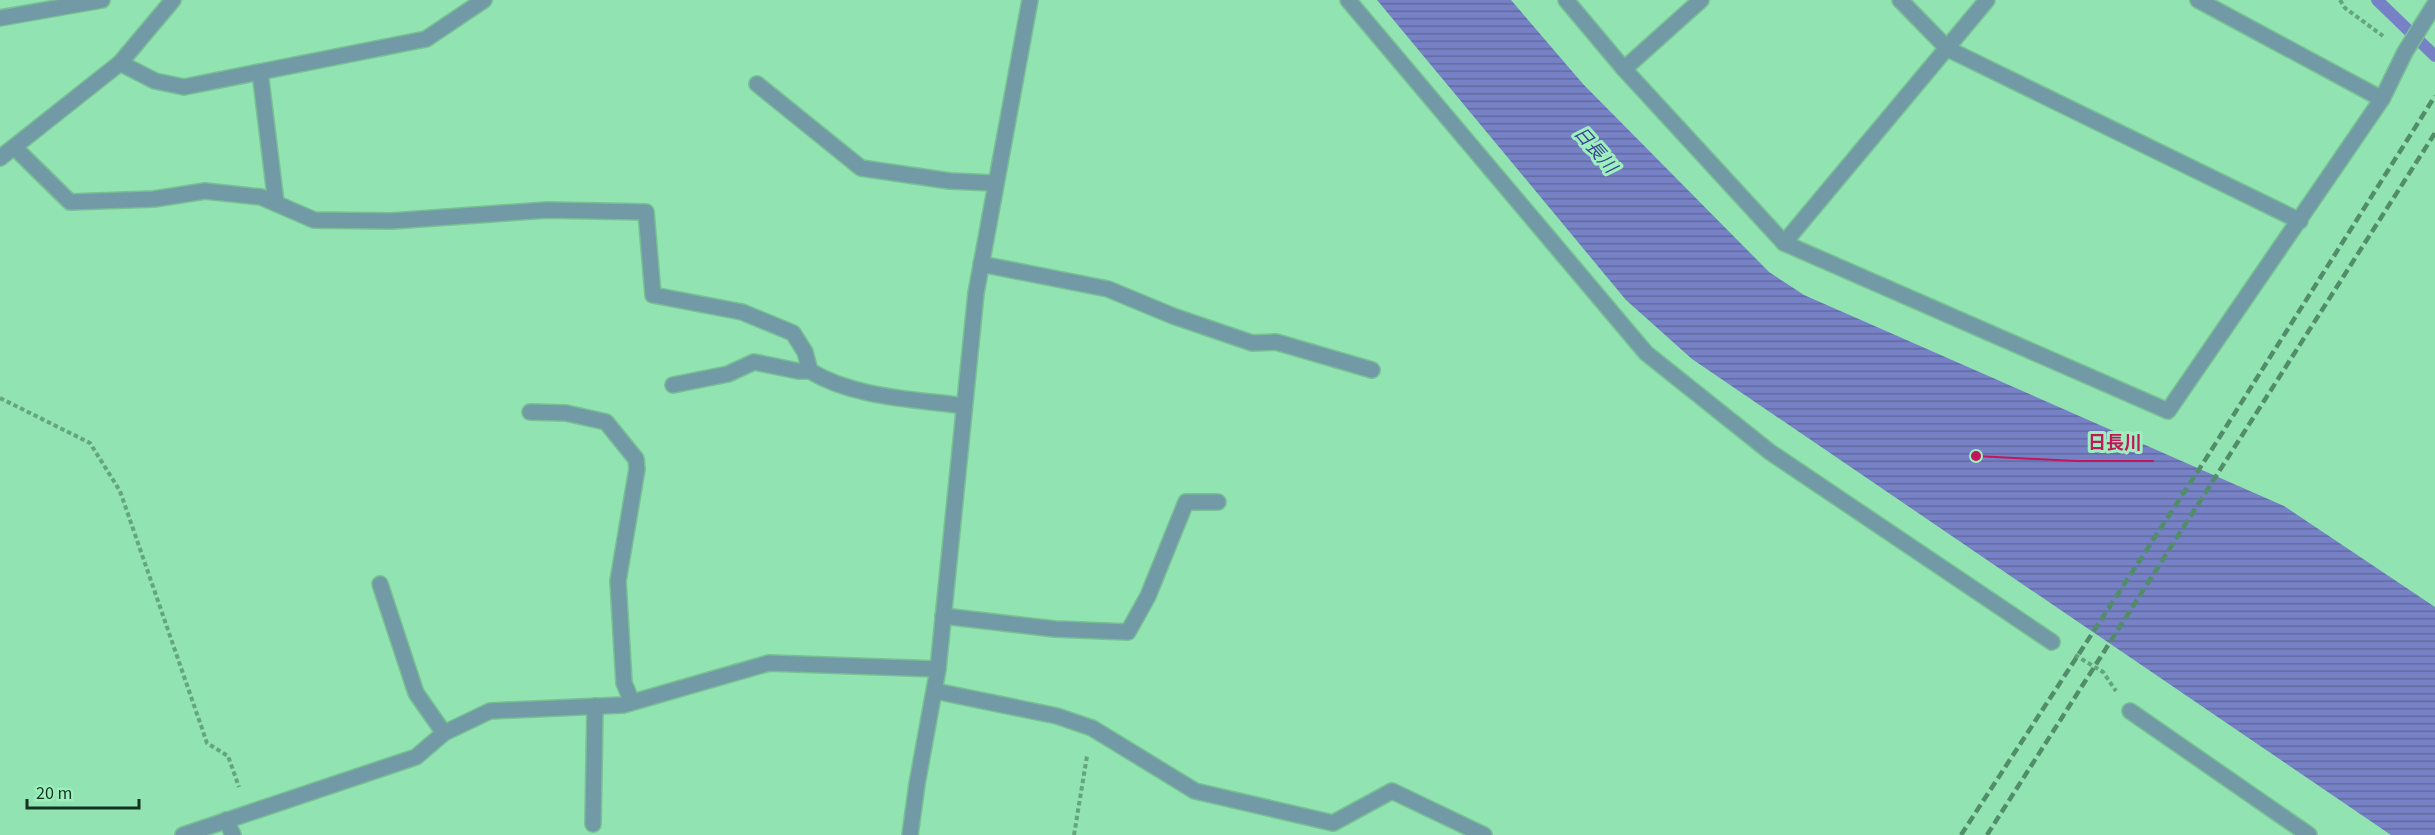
<svg xmlns="http://www.w3.org/2000/svg" width="2435" height="835" viewBox="0 0 2435 835" font-family="'Source Sans 3','Noto Sans JP',sans-serif">
  <defs>
    <pattern id="water-rules" width="6" height="5" patternUnits="userSpaceOnUse" patternTransform="scale(1.5)"><rect width="6" height="5" fill="#7781c6"/><path d="M0 2.5h6" fill="none" stroke="#606aa0"/></pattern>
  </defs>
  <rect width="100%" height="100%" fill="#91e3b1"/>
  <path fill="url(#water-rules)" d="M1377 0H1511L1583 84 1769 272 1804 295 2284 506 2435 607V835H2391L1692 359 1626 300Z"/>
  <g fill="none" stroke-linecap="round" stroke-linejoin="round">
    <path stroke="#7781c6" stroke-width="12" d="M2377 0 2435 56"/>
    <defs>
      <g id="lane">
        <path d="M260 72 276 203"/>
        <path d="M757 84 861 168 950 181 994 183"/>
        <path d="M14 147 70 202 154 199 205 191 261 197 314 220 391 221 547 210 646 212 653 295 742 312 793 333 805 352 810 371C855 398 913 399 964 406"/>
        <path d="M981 264 1108 289 1173 316 1252 343 1276 342 1372 370"/>
        <path d="M673 385 728 374 754 362 798 371H810"/>
        <path d="M530 412 566 413 606 422 636 459 637 469 618 581 624 683 632 702"/>
        <path d="M380 584 416 693 444 733"/>
        <path d="M943 616 1055 629 1128 632 1148 596 1186 502H1218"/>
        <path d="M226 820 233 835"/>
        <path d="M593 824 595 706"/>
      </g>
      <g id="street">
        <path d="M1348 0 1646 353 1770 452 2052 642"/>
        <path d="M1566 0 1624 69 1784 243 2168 411 2382 99"/>
        <path d="M1900 0 1948 49 2300 221"/>
        <path d="M2198 0 2382 99 2405 52 2435 4"/>
        <path d="M0 18 102 0"/>
        <path d="M120 63 155 81 184 87 426 39 484 0"/>
        <path d="M1624 69 1701 0"/>
        <path d="M0 158 120 63 173 0"/>
        <path d="M1784 243 1987 0"/>
        <path d="M935 691 1057 716 1092 728 1195 791 1333 823 1392 791 1484 835"/>
        <path d="M2130 711 2309 835"/>
        <path d="M183 835 416 757 444 733 490 711 623 705 769 663 938 669"/>
        <path d="M910 835 917 784 938 669 976 293 1030 0"/>
      </g>
    </defs>
    <use href="#lane" stroke="#78c094" stroke-width="18"/>
    <use href="#street" stroke="#78c094" stroke-width="18"/>
    <g stroke="#64a57e" stroke-width="4" stroke-dasharray="4.5 3" stroke-linecap="butt">
      <path d="M2340 0 2345 8 2383 36"/>
      <path d="M0 398 90 443 120 491 207 743 228 756 239 787"/>
      <path d="M2075 655 2103 672 2116 691"/>
      <path d="M1074 835 1087 756"/>
    </g>
    <use href="#lane" stroke="#719aa6" stroke-width="15"/>
    <use href="#street" stroke="#719aa6" stroke-width="15"/>
    <g stroke="#528d6a" stroke-width="4.5" stroke-dasharray="9 4.5" stroke-linecap="butt">
      <path d="M1961 835 2207 457 2435 96"/>
      <path d="M1987 835 2435 133"/>
    </g>
  </g>
  <g text-anchor="middle" dominant-baseline="central" stroke-width="6" stroke-linejoin="round" paint-order="stroke">
    <g font-size="18" font-style="italic" fill="#3d4195" stroke="#9df0be">
      <text transform="translate(1595 150) rotate(49)">日長川</text>
    </g>
  </g>
  <path fill="none" stroke="#c2185b" stroke-width="2" d="M1976 456L2076 461H2154"/>
  <circle fill="#c2185b" stroke="#9df0be" stroke-width="2" cx="1976" cy="456" r="6"/>
  <g font-size="18" text-anchor="middle" font-weight="bold" fill="#c2185b" stroke="#9df0be" stroke-width="6" stroke-linejoin="round" paint-order="stroke">
    <text x="2115" y="449">日長川</text>
  </g>
  <path d="M27 799v9h112v-9" fill="none" stroke="#123421" stroke-width="3"/>
  <text x="36" y="799" font-size="18" fill="#123421" stroke="#9df0be" stroke-width="4.5" paint-order="stroke">20 m</text>
</svg>
